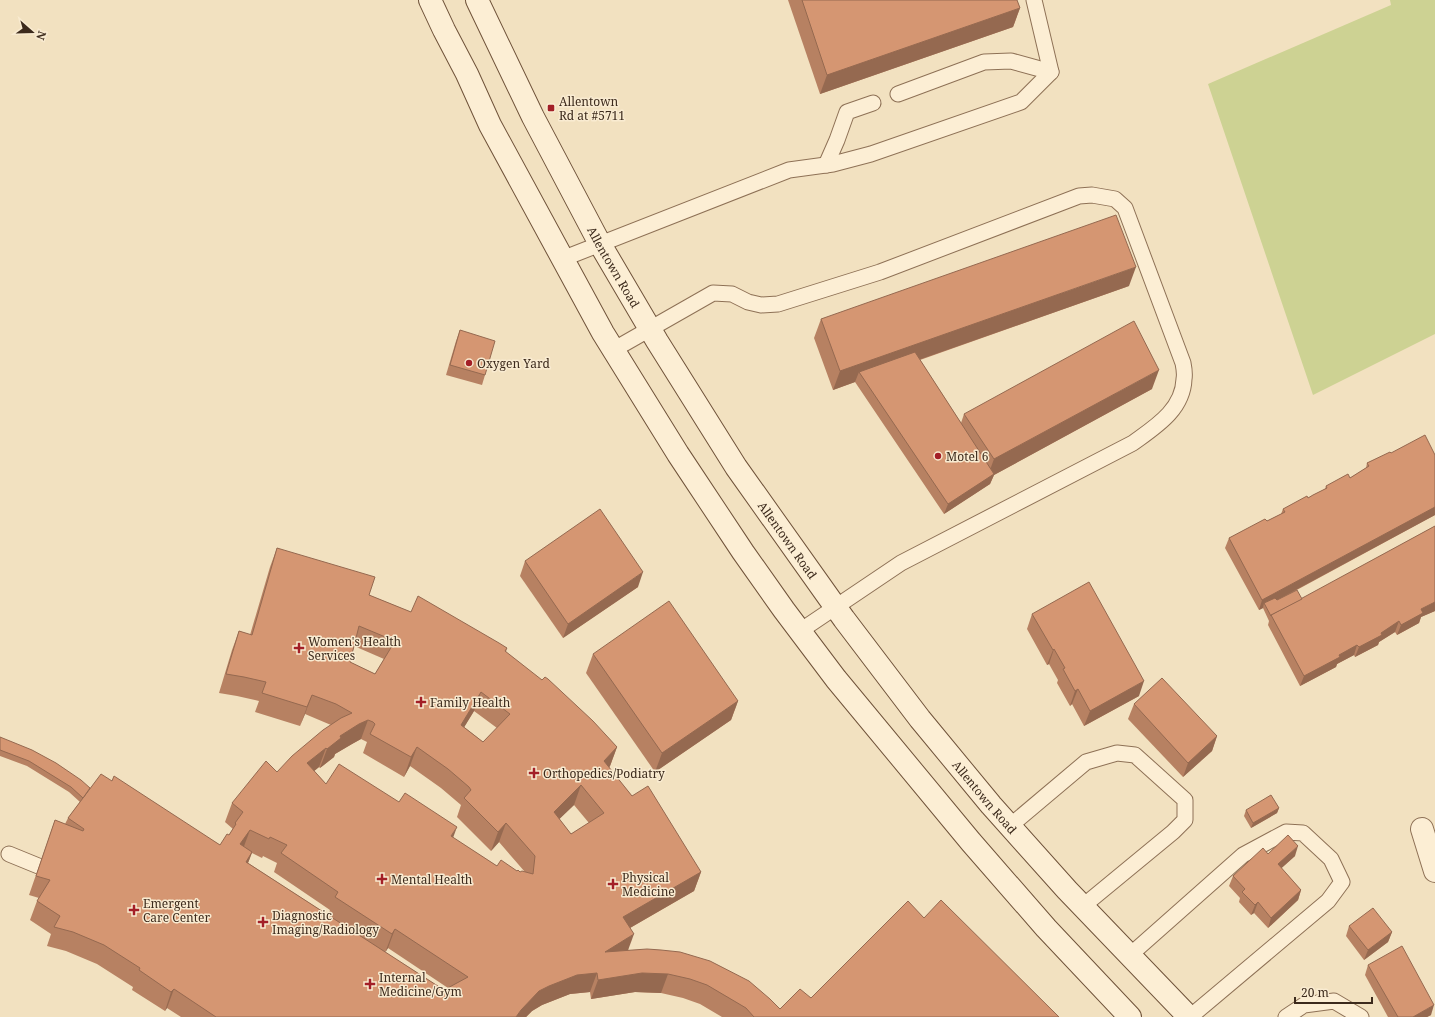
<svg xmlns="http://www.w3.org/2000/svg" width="1435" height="1017" viewBox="0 0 1435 1017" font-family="'Noto Serif',serif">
  <rect width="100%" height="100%" fill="#f2e1c0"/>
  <path fill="#cdd293" d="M1390 0H1435V334L1313 395 1208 84 1391 5Z"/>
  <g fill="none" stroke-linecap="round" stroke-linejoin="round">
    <defs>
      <g id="service">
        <path d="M898 94 984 62 1011 61 1051 72"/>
        <path d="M826 165 837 140 847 112 873 103"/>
        <path d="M562 259 789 170 833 164 871 154 1021 102 1051 72 1034 0"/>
        <path d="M613 350 713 293 732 294 748 302 761 305 778 304 880 272 1079 196 1092 195 1115 199 1125 208 1183 363C1184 368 1185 374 1184 379 1183 410 1155 427 1133 443L901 563 800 631"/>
        <path d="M1010 826 1086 762 1117 753 1135 755 1185 800V820L1173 832 1082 907"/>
        <path d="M9 854 58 874"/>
        <path d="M1129 956 1243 855 1286 832 1303 833 1331 859 1342 882 1328 901 1190 1017"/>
        <path d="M1286 1017 1304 1005 1334 1001 1361 1017"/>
      </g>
      <path id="minor" d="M1422 829 1435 871"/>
      <g id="secondary">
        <path d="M430 0 444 30 467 74 490 125 603 333 678 454 743 552 784 610 836 679 971 842 1046 928 1130 1017"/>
        <path id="s1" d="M477 0 533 117 600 244 657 341 736 467 844 619 920 719 991 805 1067 890 1189 1017"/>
      </g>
    </defs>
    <use href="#service" stroke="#8e7156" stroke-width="17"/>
    <use href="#minor" stroke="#8e7156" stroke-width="24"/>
    <use href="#secondary" stroke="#6f5239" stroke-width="24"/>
    <use href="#service" stroke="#fceed4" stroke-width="15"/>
    <use href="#minor" stroke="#fceed4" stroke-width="22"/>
    <use href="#secondary" stroke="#fceed4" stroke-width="22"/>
  </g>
  <g fill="#b78162" fill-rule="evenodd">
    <path d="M788 0H1017L1020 8 1013 27 820 94Z"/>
    <path d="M1129 286 920 360 961 423 964 414 1152 389 994 475 990 484 944 514 855 382 833 390 814 338 821 319Z"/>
    <path d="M460 330 485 375 482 385 446 375 456 341Z"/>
    <path d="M1391 453 1435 455V515L1282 598 1302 599 1435 526V611L1421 617 1419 623 1397 635 1395 632 1379 642 1378 645 1355 657 1354 655 1337 664 1336 667 1300 686 1268 625 1269 621 1263 608 1259 610 1225 548 1229 538 1267 521 1281 514 1283 509 1308 498 1325 489 1326 486 1350 478 1366 468 1367 463Z"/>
    <path d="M277 548 369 595 411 612 507 648 506 652 617 747 610 766 609 768 632 796 701 872 694 891 630 928 628 950 780 1009 811 998 924 918 1059 1017H722L700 1004 683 998 661 993 635 992 591 999 590 992 570 994 542 1005 532 1011 526 1017H181L167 1008 165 1011 132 990 133 987 97 964 66 951 47 946 51 934 30 920 37 901 39 898 29 895 55 820 65 824 68 818 80 802 69 792 27 766 0 756V737L90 788 112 781 220 845 229 835 233 829 225 822 232 803 277 772 331 725 305 714 300 726 255 712 259 701 237 696 219 693 232 650 239 631 250 635 270 567ZM354 646 384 659 375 674 350 662ZM474 711 497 728 483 742 464 727ZM361 739 367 742 363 753 404 777 410 766 441 788 461 805 457 817 491 851 499 842 525 872H520L517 871 497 866 453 838 326 784 314 771 319 767 320 768 334 757 335 754 352 744ZM574 805 589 823 571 834 559 819ZM252 853 262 858 263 856 277 863 274 872 330 910 328 915 248 863ZM388 948 448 988 444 990 385 952Z"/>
    <path d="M525 561 638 587 563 638 520 576Z"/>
    <path d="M1032 614 1139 696 1084 726 1072 704 1070 706 1057 683 1058 680 1049 664 1047 665 1027 629Z"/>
    <path d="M593 654 738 701 731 720 655 772 586 673Z"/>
    <path d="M1134 704 1217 736 1212 751 1183 777 1128 719Z"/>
    <path d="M1279 808 1277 813 1251 828 1244 816 1246 810Z"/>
    <path d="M1268 854 1295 856 1281 868 1301 890 1298 900 1268 928 1254 913 1251 915 1239 902 1240 898 1229 886 1233 876Z"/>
    <path d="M1349 926 1392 932 1388 942 1364 960 1346 936Z"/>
    <path d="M1368 965 1431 1015 1427 1017H1388L1365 975Z"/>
  </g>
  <g fill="#956950">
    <path d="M1020 8 1013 27 820 94 827 75Z"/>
    <path d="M1136 267 1129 286 864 379 859 372 855 382 833 390 840 371Z"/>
    <path d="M1159 370 1152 389 994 475 990 484 944 514 948 504 987 478 994 459Z"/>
    <path d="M1435 507V515L1266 606 1264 603 1263 608 1259 610 1262 600Z"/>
    <path d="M643 572 638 587 563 638 568 624Z"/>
    <path d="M1435 602V611L1421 617 1419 623 1397 635 1401 625 1421 609Z"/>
    <path d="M1399 621 1395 632 1379 642 1378 645 1355 657 1359 647Z"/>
    <path d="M1357 645 1354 655 1337 664 1336 667 1300 686 1304 676 1339 655Z"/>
    <path d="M1054 649 1049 664 1047 665 1053 650Z"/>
    <path d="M1144 681 1139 696 1084 726 1090 711Z"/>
    <path d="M1078 689 1072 704 1070 706 1075 691Z"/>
    <path d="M481 692 474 711 454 744 461 725Z"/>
    <path d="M312 695 305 714 300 726 307 707Z"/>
    <path d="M738 701 731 720 655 772 662 753Z"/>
    <path d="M368 720 361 739 352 744 335 754 334 757 320 768 327 749 340 736 359 724Z"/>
    <path d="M1217 736 1212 751 1183 777 1188 763Z"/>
    <path d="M417 747 410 766 404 777 411 757Z"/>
    <path d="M617 747 610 766 597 780 604 761Z"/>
    <path d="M326 748 319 767 301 782 307 763Z"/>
    <path d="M581 785 574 805 547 831 554 812Z"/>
    <path d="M1279 808 1277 813 1251 828 1253 823Z"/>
    <path d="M506 823 499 842 491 851 498 832Z"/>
    <path d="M457 827 450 846 451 836Z"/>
    <path d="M250 830 243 849 240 844Z"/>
    <path d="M1298 846 1295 856 1274 875 1278 864Z"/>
    <path d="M252 852 245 871 246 862Z"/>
    <path d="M701 872 694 891 616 936 623 917Z"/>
    <path d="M1301 890 1298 900 1268 928 1271 918Z"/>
    <path d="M1258 902 1254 913 1251 915 1255 905Z"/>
    <path d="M395 929 388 948 385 953 392 934Z"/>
    <path d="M1392 932 1388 942 1364 960 1368 950Z"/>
    <path d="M634 934 627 953 605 952Z"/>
    <path d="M597 973 590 992 570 994 542 1005 532 1011 526 1017H516L521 1010 539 991 549 986 577 975Z"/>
    <path d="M642 973 668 974 661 993 635 992 591 999 598 980Z"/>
    <path d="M174 989 167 1008 165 1011 171 992Z"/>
    <path d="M1434 1005 1431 1015 1427 1017H1413Z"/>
  </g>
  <g fill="#d59672" stroke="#956950" fill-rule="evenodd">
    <path d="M802 0H1017L1020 8 827 75Z"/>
    <path d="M1116 215 1136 267 840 371 821 319Z"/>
    <path d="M1134 321 1159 370 994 459 964 414Z"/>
    <path d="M460 330 495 341 485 375 450 365Z"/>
    <path d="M915 352 994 474 948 504 859 372Z"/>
    <path d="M1425 435 1435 455V507L1262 600 1229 538 1265 519 1267 521 1285 512 1283 509 1307 496 1308 498 1313 495 1327 488 1326 486 1348 474 1350 478 1369 466 1367 463 1390 452 1391 453Z"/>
    <path d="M600 509 643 572 568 624 525 561Z"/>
    <path d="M1435 526V602L1421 609 1423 613 1401 625 1399 621 1381 633 1382 635 1359 647 1357 645 1339 655 1340 657 1304 676 1271 615Z"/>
    <path d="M277 548 375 577 369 595 411 612 418 596 499 643 507 648 505 651 542 680 545 677 548 679 593 721 617 747 604 761 632 796 648 786 701 872 623 917 634 934 605 952 647 949 661 950 680 952 710 961 749 981 770 999 780 1009 800 989 811 998 908 901 924 918 941 900 1059 1017H754L746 1008 707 985 690 979 668 974 642 973 598 980 597 973 577 975 549 986 539 991 521 1010 516 1017H216L174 989 171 992 139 970 140 968 104 945 73 932 54 927 60 916 37 901 50 880 36 876 55 820 83 831 84 829 68 818 101 774 112 781 114 776 220 845 227 834 229 835 236 824 235 823 243 812 232 803 266 761 277 772 292 756 323 730 341 718 352 713 336 704 312 695 307 707 262 693 266 682 244 677 226 674 239 631 252 635ZM359 626 395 641 375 674 350 662ZM481 692 510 714 483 742 461 725ZM368 720 373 722 375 724 370 734 411 757 417 747 448 769 469 787 471 790 464 798 498 832 506 823 535 856 533 874 522 871 520 872 518 870 517 871 501 860 497 866 451 836 457 827 405 793 399 802 339 764 326 784 307 763 326 748 327 749 341 738 340 736 359 724ZM581 785 604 813 571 834 554 812ZM250 830 269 839 270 837 287 845 281 853 338 892 335 897 392 934 395 929 468 977 444 990 246 862 252 852 240 844Z"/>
    <path d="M1089 582 1144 681 1090 711 1078 689 1075 691 1063 669 1065 668 1054 649 1053 650 1032 614Z"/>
    <path d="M1297 590 1302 599 1271 615V616L1264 603 1275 598 1277 600Z"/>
    <path d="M669 601 738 701 662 753 593 654Z"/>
    <path d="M1162 678 1217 736 1188 763 1134 704Z"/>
    <path d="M0 737 32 750 56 763 81 780 90 788 83 798 71 787 29 761 0 750Z"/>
    <path d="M1271 795 1279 808 1253 823 1246 810Z"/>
    <path d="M1288 835 1298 846 1278 864 1301 890 1271 918 1258 902 1255 905 1242 892 1245 889 1233 876 1263 848 1268 854Z"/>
    <path d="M1373 908 1392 932 1368 950 1349 926Z"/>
    <path d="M1402 946 1434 1005 1413 1017H1398L1368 965Z"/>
  </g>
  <g fill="#a31f27" stroke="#f9ebd1" stroke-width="1.5">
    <rect x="547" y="104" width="8" height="8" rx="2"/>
    <circle cx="469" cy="363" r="4"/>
    <circle cx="938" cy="456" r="4"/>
    <path d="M297 642h4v4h4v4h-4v4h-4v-4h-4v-4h4z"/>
    <path d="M419 696h4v4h4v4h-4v4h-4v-4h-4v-4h4z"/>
    <path d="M532 767h4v4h4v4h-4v4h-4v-4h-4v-4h4z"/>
    <path d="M380 873h4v4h4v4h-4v4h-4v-4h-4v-4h4z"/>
    <path d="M611 878h4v4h4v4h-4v4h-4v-4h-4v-4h4z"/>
    <path d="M132 904h4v4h4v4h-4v4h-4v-4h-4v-4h4z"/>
    <path d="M261 916h4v4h4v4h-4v4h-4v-4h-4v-4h4z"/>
    <path d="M368 978h4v4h4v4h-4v4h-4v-4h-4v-4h4z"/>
  </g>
  <g text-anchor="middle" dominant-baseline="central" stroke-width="3" stroke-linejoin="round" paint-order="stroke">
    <g font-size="12" fill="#3c2a1c" stroke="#f9ebd1" text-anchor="start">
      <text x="559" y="101">Allentown<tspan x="559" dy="14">Rd at #5711</tspan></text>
      <text x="477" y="363">Oxygen Yard</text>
      <text x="946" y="456">Motel 6</text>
      <text x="308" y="641">Women's Health<tspan x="308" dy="14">Services</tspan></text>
      <text x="430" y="702">Family Health</text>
      <text x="543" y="773">Orthopedics/Podiatry</text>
      <text x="622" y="877">Physical<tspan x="622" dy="14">Medicine</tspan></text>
      <text x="391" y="879">Mental Health</text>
      <text x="143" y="903">Emergent<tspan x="143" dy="14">Care Center</tspan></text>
      <text x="272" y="915">Diagnostic<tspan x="272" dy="14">Imaging/Radiology</tspan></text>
      <text x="379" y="977">Internal<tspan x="379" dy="14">Medicine/Gym</tspan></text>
    </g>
    <g font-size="12" fill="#3c2a1c" stroke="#f9ebd1">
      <text stroke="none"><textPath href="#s1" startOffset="300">Allentown Road</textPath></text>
      <text stroke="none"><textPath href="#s1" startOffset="624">Allentown Road</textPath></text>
      <text stroke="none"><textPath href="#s1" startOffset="948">Allentown Road</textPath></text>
    </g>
  </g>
  <g transform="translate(32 32) rotate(110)" stroke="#f9ebd1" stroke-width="3" paint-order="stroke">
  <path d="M0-3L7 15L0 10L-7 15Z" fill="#3c2a1c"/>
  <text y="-6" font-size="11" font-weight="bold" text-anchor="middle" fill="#3c2a1c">N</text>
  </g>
  <path d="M1295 997v6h77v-6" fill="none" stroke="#3c2a1c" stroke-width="2"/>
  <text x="1301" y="997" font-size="12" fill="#3c2a1c" stroke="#f9ebd1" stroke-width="3" paint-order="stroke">20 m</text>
</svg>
